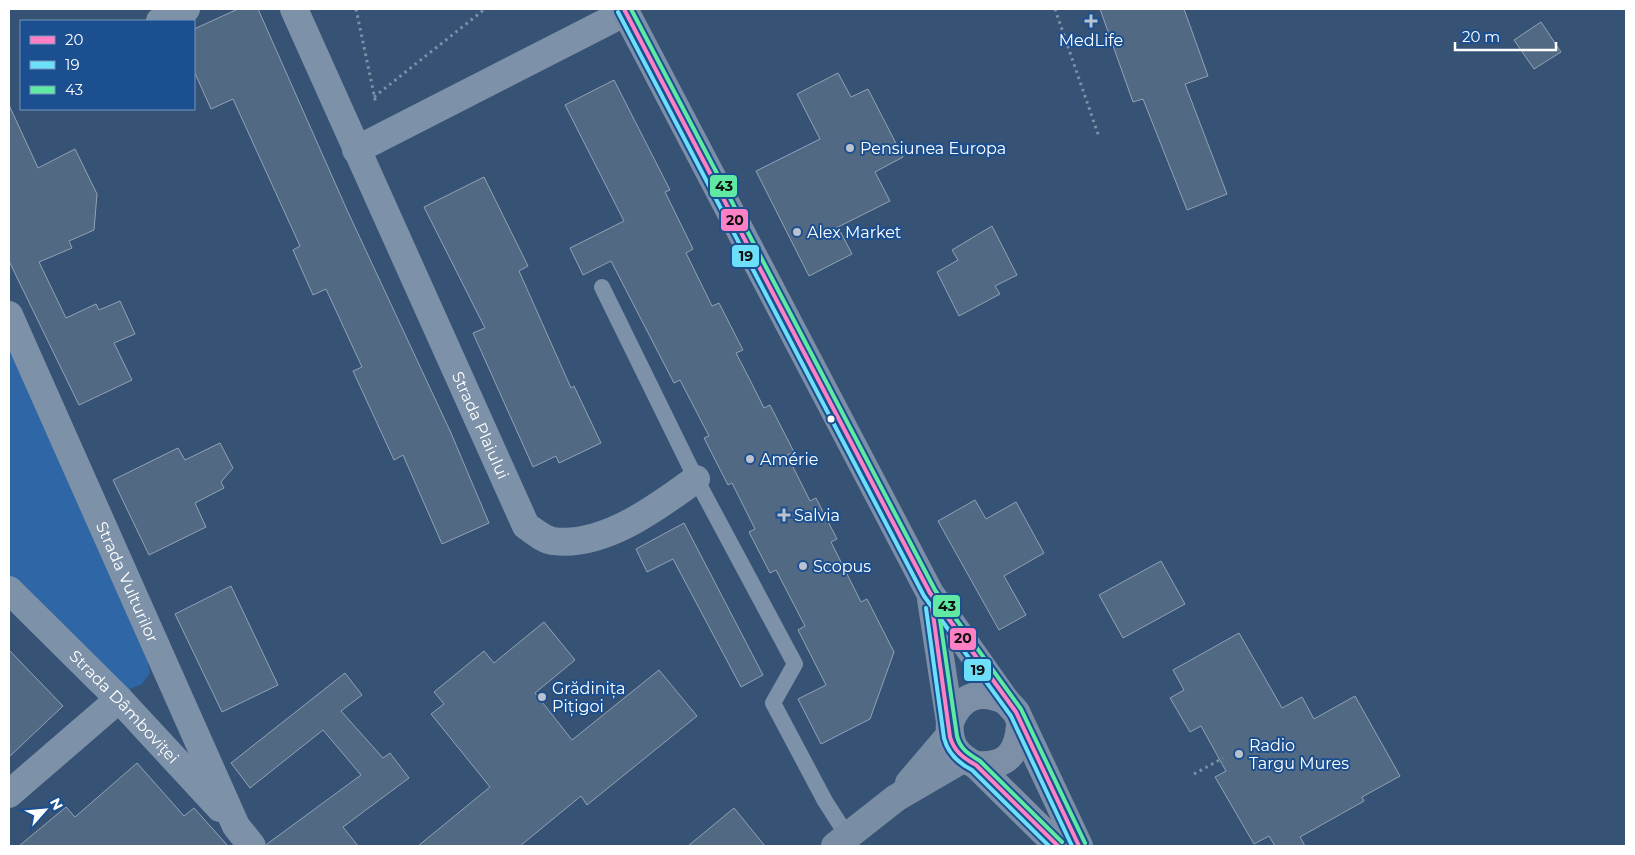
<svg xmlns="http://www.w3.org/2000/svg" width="1635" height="855" viewBox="0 0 1635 855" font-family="Montserrat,sans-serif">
  <rect width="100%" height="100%" fill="#365274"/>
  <path fill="#2f66a5" d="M9 348 147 658 150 673 142 684 130 689 114 683 9 578Z"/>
  <g fill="#526984" stroke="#92a2b6">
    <path d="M238 9H258L347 210 451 433 489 523 442 544 403 455 394 460 353 371 362 367 326 289 313 295 293 250 300 246 233 99 211 109 194 71V29Z"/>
    <path d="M1100 9H1184L1208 76 1185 84 1227 194 1187 210 1143 99 1133 102Z"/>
    <path d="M1541 22 1561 52 1534 69 1514 40Z"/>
    <path d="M838 73 851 97 868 89 903 157 875 172 890 201 838 227 852 254 809 276 756 171 820 139 797 94Z"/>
    <path d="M614 80 670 190 665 192 693 249 686 253 712 306 719 303 743 350 736 353 750 380 764 408 770 405 794 452 787 455 810 501 816 498 837 539 831 542 861 602 867 599 894 652 870 719 821 744 798 699 826 685 798 630 805 626 776 570 770 573 749 532 755 529 732 483 728 485 704 438 709 436 680 380 674 383 611 261 583 275 570 248 624 221 565 105Z"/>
    <path d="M9 105 38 168 75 149 97 194 94 230 69 241 72 248 39 262 66 318 96 304 99 310 120 301 135 334 114 343 132 380 79 405 9 261Z"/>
    <path d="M484 177 528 266 519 271 571 388 574 386 601 443 559 463 556 456 533 467 473 333 485 328 424 207Z"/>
    <path d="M992 226 1017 275 995 286 1000 294 959 316 937 272 958 260 952 250Z"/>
    <path d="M220 443 233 468 221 482 224 488 195 503 206 527 149 555 113 480 178 448 185 460Z"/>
    <path d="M975 500 986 519 1016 502 1044 553 1004 576 1026 615 999 630 938 521Z"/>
    <path d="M684 523 763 675 741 687 673 559 647 572 636 549Z"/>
    <path d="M1161 561 1185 604 1123 638 1099 595Z"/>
    <path d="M231 586 278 685 222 712 175 614Z"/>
    <path d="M544 622 575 660 535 693 572 740 659 670 697 716 587 805 581 796 520 846H418L490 787 431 714 444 704 434 692 484 651 494 663Z"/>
    <path d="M1239 633 1282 708 1302 697 1314 719 1355 696 1400 776 1362 797 1364 801 1300 837 1305 846H1275L1269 836 1254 844 1215 777 1226 771 1201 726 1190 732 1170 698 1184 690 1173 670Z"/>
    <path d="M9 650 63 706 9 757Z"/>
    <path d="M345 673 362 695 341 711 383 758 390 753 409 778 343 827 358 846H267V844L361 775 323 730 250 788 231 763Z"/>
    <path d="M137 763 184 816 194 808 228 846H19L66 807 75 817Z"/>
    <path d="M734 808 765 846H688Z"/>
  </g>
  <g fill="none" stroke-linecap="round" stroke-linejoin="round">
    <g stroke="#7d92a8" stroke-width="3" stroke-dasharray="2.5 4" stroke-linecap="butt">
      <path d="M356 9 376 104"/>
      <path d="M1055 9 1099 137"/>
      <path d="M374 97 485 9"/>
      <path d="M1194 774 1223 758"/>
    </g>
    <path stroke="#7d92a8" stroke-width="16" d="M602 287 696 479 795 664 773 703 825 801 848 837"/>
    <g stroke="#7d92a8" stroke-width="28">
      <path id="s1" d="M294 9 526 526C534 531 544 540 553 541 603 548 658 507 696 479"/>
      <path d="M160 21 186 9"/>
      <path d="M356 150 626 12"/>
      <path id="s2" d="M9 315 236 826 252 846"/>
      <path id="s3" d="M9 590 119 699 220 808"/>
      <path d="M9 794 119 699"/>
    </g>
    <g stroke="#798da4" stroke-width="28">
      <path d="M909 783 949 736"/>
      <path d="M835 846 896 798 963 759"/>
    </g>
    <g stroke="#7d8ea7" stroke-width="28">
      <path d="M624 9 930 593 1006 701 1016 712 1079 846"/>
      <path d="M931 599 950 722C948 744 956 756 976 765L1058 846"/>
      <path d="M950 722C961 695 980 689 1006 701"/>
      <path d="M976 765C1006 767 1018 754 1020 725"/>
    </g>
    <defs>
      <g id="bus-1">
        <path d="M624 9 930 593 1016 712 1079 846"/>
        <path d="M932 607 950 737C954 751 963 758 976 765L1058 846"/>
      </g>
      <g id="bus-2">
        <path d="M618 12 924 596 1011 716 1072 846"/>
        <path d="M926 608 944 738C948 754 958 763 972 770L1049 846"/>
      </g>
      <g id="bus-3">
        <path d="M631 9 935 590 1021 709 1085 843"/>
        <path d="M938 606 957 736C960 749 969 754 980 761L1062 842"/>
      </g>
    </defs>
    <use href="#bus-1" stroke="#1b4f8f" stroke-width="8"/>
    <use href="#bus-2" stroke="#1b4f8f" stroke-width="8"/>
    <use href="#bus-3" stroke="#1b4f8f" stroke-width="8"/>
    <use href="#bus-1" stroke="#ff80c5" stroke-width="4"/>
    <use href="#bus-2" stroke="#6ddff8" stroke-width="4"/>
    <use href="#bus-3" stroke="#60e9a3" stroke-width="4"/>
  </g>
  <g fill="#b9c2ce" stroke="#1b4f8f" stroke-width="2">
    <path d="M1088.5 13.5h5v5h5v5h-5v5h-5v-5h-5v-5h5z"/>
    <circle cx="850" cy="148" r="5"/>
    <circle cx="797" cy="232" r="5"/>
    <circle cx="750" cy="459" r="5"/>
    <path d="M781.5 507.5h5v5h5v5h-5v5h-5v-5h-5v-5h5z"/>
    <circle cx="803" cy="566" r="5"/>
    <circle cx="542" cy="697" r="5"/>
    <circle cx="1239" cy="754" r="5"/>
  </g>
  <circle fill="#fff" stroke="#1b4f8f" stroke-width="2" cx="831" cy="419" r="4.5"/>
  <g text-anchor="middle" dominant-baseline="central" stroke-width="4" stroke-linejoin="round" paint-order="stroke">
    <g font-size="16" fill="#fff" stroke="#1b4f8f" text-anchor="start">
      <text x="1091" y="40" text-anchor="middle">MedLife</text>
      <text x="860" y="148">Pensiunea Europa</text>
      <text x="807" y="232">Alex Market</text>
      <text x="760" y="459">Amérie</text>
      <text x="794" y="515">Salvia</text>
      <text x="813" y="566">Scopus</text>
      <text x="552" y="688">Grădinița<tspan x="552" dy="18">Pițigoi</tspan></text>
      <text x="1249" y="745">Radio<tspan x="1249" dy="18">Targu Mures</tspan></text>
    </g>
    <g font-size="16" fill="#fff" stroke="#1b4f8f">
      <text stroke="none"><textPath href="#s1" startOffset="456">Strada Plaiului</textPath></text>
      <text stroke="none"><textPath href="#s2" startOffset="292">Strada Vulturilor</textPath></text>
      <text stroke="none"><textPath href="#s3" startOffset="164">Strada Dâmboviței</textPath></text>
    </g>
  </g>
  <g stroke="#1b4f8f" stroke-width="2">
    <rect x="709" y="174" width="29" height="24" rx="5" fill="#60e9a3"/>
    <rect x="720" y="208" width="29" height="24" rx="5" fill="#ff80c5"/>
    <rect x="731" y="244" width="29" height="24" rx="5" fill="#6ddff8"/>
    <rect x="932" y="594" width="29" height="24" rx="5" fill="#60e9a3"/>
    <rect x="949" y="627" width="28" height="24" rx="5" fill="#ff80c5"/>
    <rect x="963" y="658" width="29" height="24" rx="5" fill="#6ddff8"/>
  </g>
  <g font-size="14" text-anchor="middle" font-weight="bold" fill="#111">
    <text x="724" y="191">43</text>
    <text x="735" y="225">20</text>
    <text x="746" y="261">19</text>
    <text x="947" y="611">43</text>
    <text x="963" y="643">20</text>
    <text x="978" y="675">19</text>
  </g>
  <rect width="1635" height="855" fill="none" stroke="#ffffff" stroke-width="20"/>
  <rect x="20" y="20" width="175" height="90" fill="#1b4f8f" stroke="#7695bc"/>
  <rect x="30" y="36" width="25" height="8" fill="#ff80c5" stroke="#7695bc"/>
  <text x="65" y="45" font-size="15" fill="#ffffff">20</text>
  <rect x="30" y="61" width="25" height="8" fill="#6ddff8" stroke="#7695bc"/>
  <text x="65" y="70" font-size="15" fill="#ffffff">19</text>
  <rect x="30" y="86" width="25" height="8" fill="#60e9a3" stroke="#7695bc"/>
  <text x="65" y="95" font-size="15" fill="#ffffff">43</text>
  <g transform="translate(45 810) rotate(63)" stroke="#1b4f8f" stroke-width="4" paint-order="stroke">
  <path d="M0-4L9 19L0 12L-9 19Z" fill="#ffffff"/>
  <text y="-8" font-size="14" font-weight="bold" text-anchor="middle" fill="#ffffff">N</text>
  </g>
  <path d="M1455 42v8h101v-8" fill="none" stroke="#ffffff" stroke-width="2.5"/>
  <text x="1462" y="42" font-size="15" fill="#ffffff" stroke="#1b4f8f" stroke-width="4" paint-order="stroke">20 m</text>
</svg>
